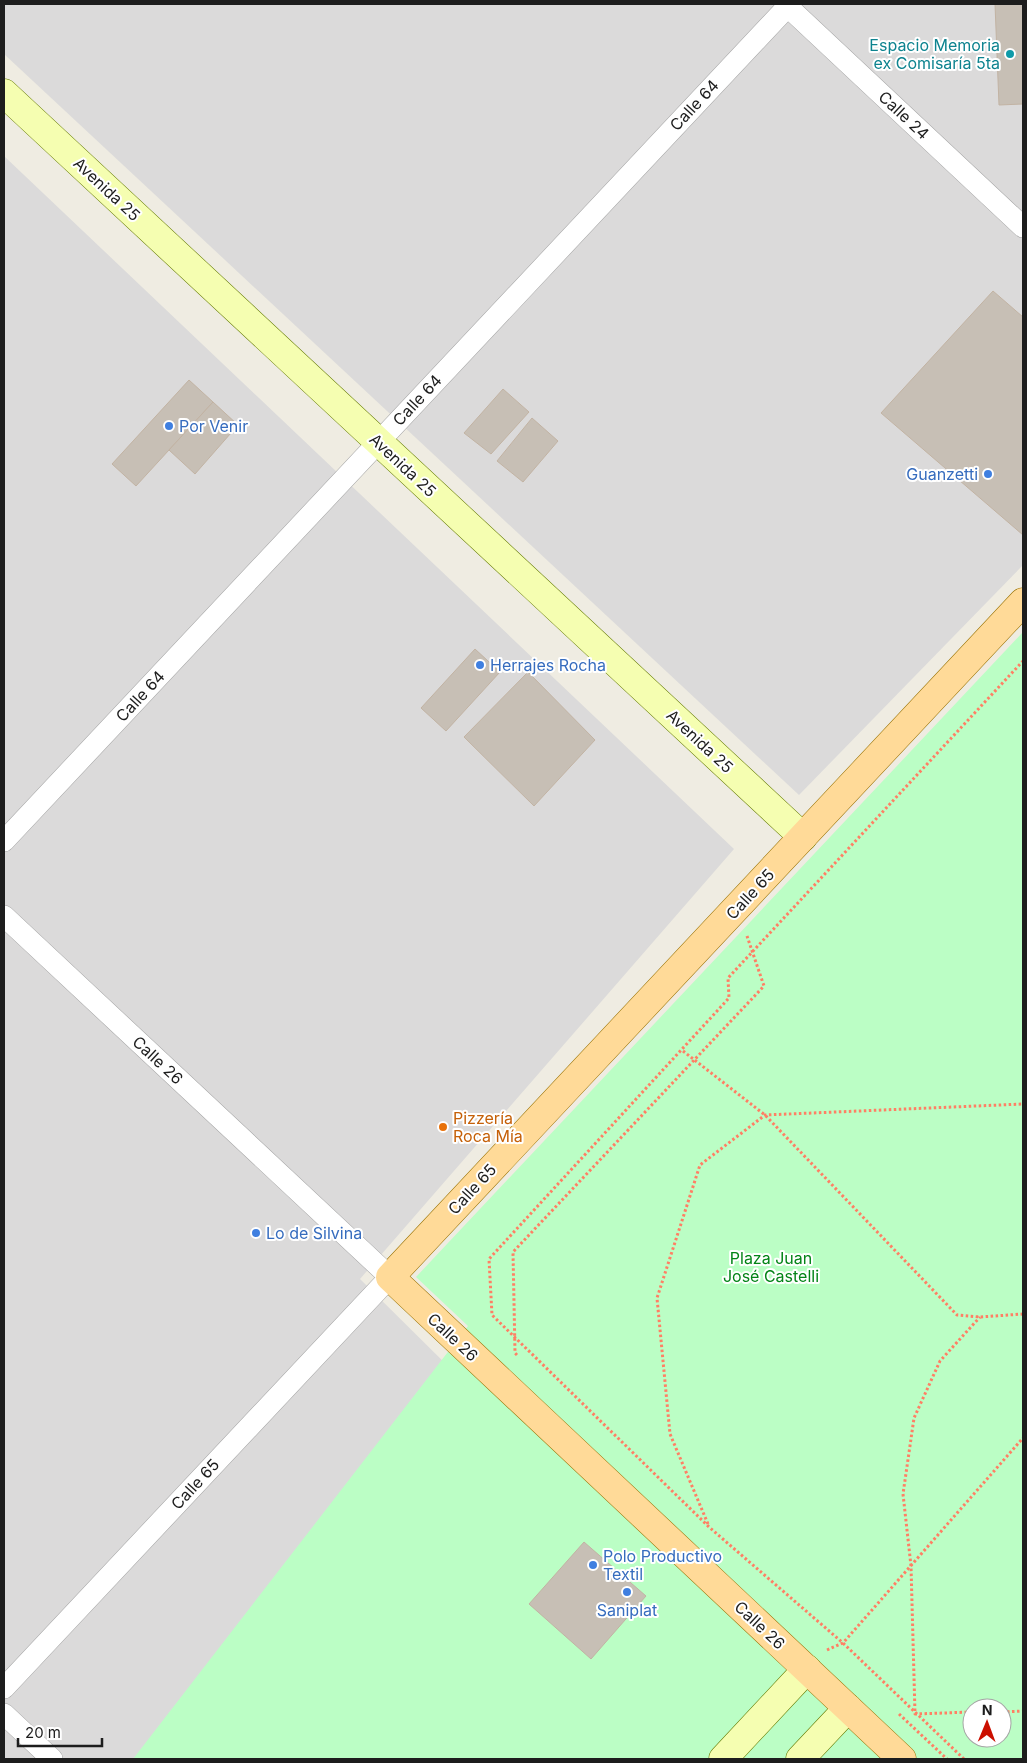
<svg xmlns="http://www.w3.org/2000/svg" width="1027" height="1763" viewBox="0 0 1027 1763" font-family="Inter,sans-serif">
  <rect width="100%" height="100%" fill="#efece2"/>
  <g fill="#dbdada">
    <path d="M4 4H1023V565L799 795 4 54Z"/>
    <path d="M4 156 734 849 360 1279 764 1679 687 1759H4Z"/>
  </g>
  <path fill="#bbfec5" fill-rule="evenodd" d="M1023 632V1759H133L468 1326 416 1277ZM972 1708H1002V1738H972Z"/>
  <g fill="#c7bfb5" stroke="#c2b3a3">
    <path d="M995 4H1023V104L999 105Z"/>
    <path d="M993 291 1023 317V535L881 413Z"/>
    <path d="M189 380 213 402 136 486 112 464Z"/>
    <path d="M503 389 529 412 491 454 464 433Z"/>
    <path d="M213 402 238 425 195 474 169 450Z"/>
    <path d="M532 418 558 441 523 482 497 461Z"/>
    <path d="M475 649 500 672 446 731 421 708Z"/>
    <path d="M528 672 595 740 534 806 464 737Z"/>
    <path d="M584 1542 646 1596 591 1659 529 1604Z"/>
  </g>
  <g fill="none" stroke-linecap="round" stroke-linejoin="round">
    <defs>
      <g id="street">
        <path d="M785 4 1023 227"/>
        <path d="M4 841 790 4"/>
        <path d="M4 916 390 1277 4 1688"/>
        <path d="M4 1714 52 1759"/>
      </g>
      <g id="secondary">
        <path d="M4 93 803 837"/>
        <path d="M723 1759 807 1669"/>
        <path d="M800 1759 848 1708"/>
      </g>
      <path id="primary" d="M902 1759 390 1277 1023 602"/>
    </defs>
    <use href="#street" stroke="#a4a4a4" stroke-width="22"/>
    <use href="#secondary" stroke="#637900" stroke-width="29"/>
    <use href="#primary" stroke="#977000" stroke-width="29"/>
    <g stroke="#ff7f64" stroke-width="3" stroke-dasharray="2.5 2.5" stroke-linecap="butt">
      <path d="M683 1051 765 1115 957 1315 980 1317 1023 1314"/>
      <path d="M517 1355 515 1353 513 1252 764 986 747 936"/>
      <path d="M708 1524 670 1434 657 1298 700 1165 765 1115 1023 1104"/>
      <path d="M827 1650 843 1643 1023 1438"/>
      <path d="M972 1712 915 1714 911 1566 903 1494 914 1418 940 1361 980 1317"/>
      <path d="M1002 1712 1023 1711"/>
      <path d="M899 1714 947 1759"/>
      <path d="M964 1759 843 1643 709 1527 492 1315 489 1259 729 998 728 978 1023 661"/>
    </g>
    <use href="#street" stroke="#fff" stroke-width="21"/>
    <use href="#secondary" stroke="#f5feb1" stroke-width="28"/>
    <use href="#primary" stroke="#ffda98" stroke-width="28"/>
  </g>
  <circle fill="#0f9aa8" stroke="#fff" stroke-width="2" cx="1010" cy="54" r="5"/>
  <g fill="#3f7fe0" stroke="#fff" stroke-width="2">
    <circle cx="169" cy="426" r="5"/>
    <circle cx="988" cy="474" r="5"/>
    <circle cx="480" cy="665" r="5"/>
    <circle cx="256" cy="1233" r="5"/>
    <circle cx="593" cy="1565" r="5"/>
    <circle cx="627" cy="1592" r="5"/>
  </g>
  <circle fill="#e8710a" stroke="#fff" stroke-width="2" cx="443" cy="1127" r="5"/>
  <g text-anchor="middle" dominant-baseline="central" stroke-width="4" stroke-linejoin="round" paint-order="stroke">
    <g font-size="16" fill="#0d838f" stroke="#fff" text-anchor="end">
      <text x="1000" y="45">Espacio Memoria<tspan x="1000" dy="18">ex Comisaría 5ta</tspan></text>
    </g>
    <g font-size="16" fill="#1d1d1d" stroke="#fff">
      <text transform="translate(694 105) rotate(-47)">Calle 64</text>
      <text transform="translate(904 115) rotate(43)">Calle 24</text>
      <text transform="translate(107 189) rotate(43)">Avenida 25</text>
      <text transform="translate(417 400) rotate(-47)">Calle 64</text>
      <text transform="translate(403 465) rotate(43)">Avenida 25</text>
      <text transform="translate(140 696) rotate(-47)">Calle 64</text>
      <text transform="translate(700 741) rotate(43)">Avenida 25</text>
      <text transform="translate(750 894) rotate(-47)">Calle 65</text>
      <text transform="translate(158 1060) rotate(43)">Calle 26</text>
      <text transform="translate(472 1189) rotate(-47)">Calle 65</text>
      <text transform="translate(453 1337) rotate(43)">Calle 26</text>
      <text transform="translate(195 1484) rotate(-47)">Calle 65</text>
      <text transform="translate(760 1625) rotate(43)">Calle 26</text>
    </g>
    <g font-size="16" fill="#366cbe" stroke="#fff" text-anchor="start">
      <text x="179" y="426">Por Venir</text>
      <text x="978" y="474" text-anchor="end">Guanzetti</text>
      <text x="490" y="665">Herrajes Rocha</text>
      <text x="266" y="1233">Lo de Silvina</text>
      <text x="603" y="1556">Polo Productivo<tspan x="603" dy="18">Textil</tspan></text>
      <text x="627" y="1610" text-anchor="middle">Saniplat</text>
    </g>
    <g font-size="16" fill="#c56008" stroke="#fff" text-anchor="start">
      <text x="453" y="1118">Pizzería<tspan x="453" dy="18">Roca Mía</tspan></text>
    </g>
    <g font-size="16" fill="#038417" stroke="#fff">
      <text x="771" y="1258">Plaza Juan<tspan x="771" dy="18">José Castelli</tspan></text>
    </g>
  </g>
  <rect width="1027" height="1763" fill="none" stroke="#1d1d1d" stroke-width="10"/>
  <g transform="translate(987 1723) rotate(1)"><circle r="24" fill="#ffffff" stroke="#a5a5a5"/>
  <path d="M0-4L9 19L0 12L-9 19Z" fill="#cb0f00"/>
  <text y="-8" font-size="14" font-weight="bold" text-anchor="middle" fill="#1d1d1d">N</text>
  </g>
  <path d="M18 1738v8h84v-8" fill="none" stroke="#1d1d1d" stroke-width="2.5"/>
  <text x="25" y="1738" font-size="15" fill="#1d1d1d" stroke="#ffffff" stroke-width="4" paint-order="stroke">20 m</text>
</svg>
